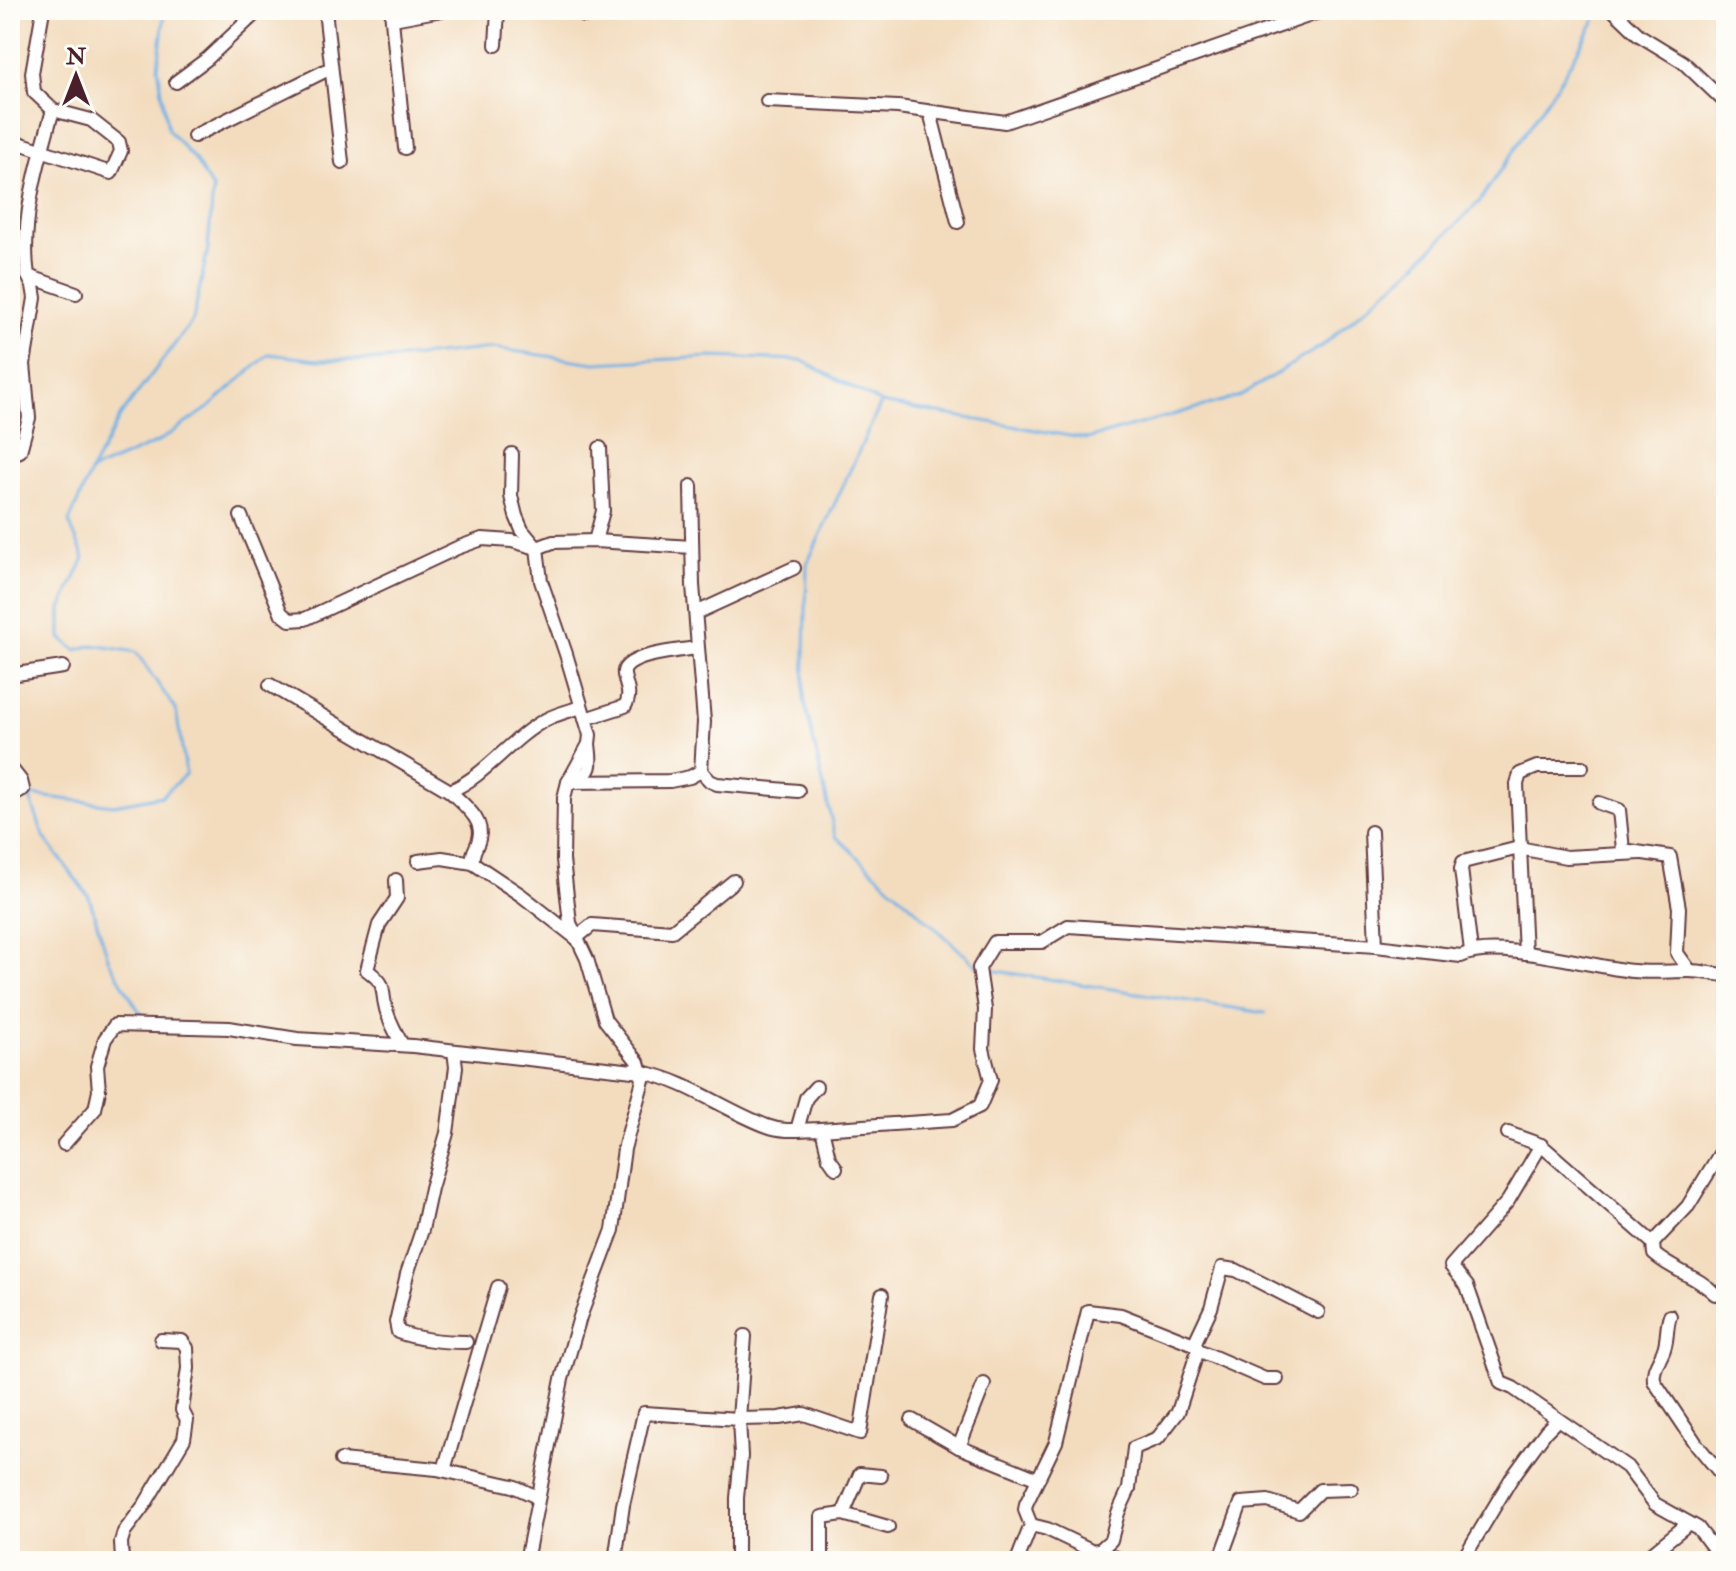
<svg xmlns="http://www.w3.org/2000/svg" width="1736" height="1571" viewBox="0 0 1736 1571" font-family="'IM FELL Double Pica',serif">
  <rect width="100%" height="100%" fill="#fdfcf7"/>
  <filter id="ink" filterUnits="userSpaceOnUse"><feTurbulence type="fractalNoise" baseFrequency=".0125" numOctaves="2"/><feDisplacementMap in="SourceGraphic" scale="16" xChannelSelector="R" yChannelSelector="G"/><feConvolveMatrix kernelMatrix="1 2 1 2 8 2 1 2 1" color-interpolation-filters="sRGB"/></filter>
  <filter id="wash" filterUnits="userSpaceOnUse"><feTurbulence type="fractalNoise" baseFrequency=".006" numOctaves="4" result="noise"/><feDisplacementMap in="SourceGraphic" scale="32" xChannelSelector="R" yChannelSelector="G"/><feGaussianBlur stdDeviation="1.8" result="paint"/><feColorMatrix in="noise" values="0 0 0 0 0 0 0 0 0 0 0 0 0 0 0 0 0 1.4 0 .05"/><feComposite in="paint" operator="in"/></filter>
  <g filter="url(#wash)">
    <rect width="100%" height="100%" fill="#f3dcbe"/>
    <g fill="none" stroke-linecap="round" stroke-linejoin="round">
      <g stroke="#71b1e5" stroke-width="3">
        <path d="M881 403 807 564 804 699 835 836 977 966"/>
        <path d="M91 471 158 442 207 409 269 354 318 360H382L493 348 595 363 711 357 801 360 881 403 1087 439 1240 396 1323 345 1409 271 1480 201 1563 76 1601 10"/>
        <path d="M25 791 29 795 114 805 162 796 186 774 176 710 136 652 93 645 76 650 61 638V609L84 558 69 522 91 471 121 415 193 320 208 248 213 190 195 160 168 130 158 67 165 10"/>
        <path d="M29 795 44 837 89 897 109 961 137 1008 149 1022"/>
        <path d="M984 969 1265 1013"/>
      </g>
    </g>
  </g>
  <g filter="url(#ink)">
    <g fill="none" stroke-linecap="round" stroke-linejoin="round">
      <defs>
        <g id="minor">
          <path d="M325 10 342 162"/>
          <path d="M391 10 405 148"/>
          <path d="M584 10V16"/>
          <path d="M1613 10 1639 35 1683 62 1726 103"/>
          <path d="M1242 14 1268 13 1280 10"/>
          <path d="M393 19 442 10"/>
          <path d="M496 45 498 10"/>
          <path d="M176 82 207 59 259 10"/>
          <path d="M767 101 898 107 1005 122 1325 10"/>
          <path d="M53 110C38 163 20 221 28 276L76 293"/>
          <path d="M930 112 958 222"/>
          <path d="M194 136 331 68"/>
          <path d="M10 140 111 173 121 151 119 142 91 120 53 110 34 92 32 73 43 10"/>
          <path d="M512 454 511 496 516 516 522 530 537 548 541 581 566 654 590 735 589 744 568 782 564 798 563 860 570 923 587 959 605 1020 638 1062 643 1080 624 1149 613 1230 580 1317 562 1379 526 1561"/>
          <path d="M10 455 20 451 29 418 24 364 35 298 33 286 28 276"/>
          <path d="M691 486 693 585 704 722 701 771 710 781 717 784 798 791"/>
          <path d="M241 516 281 613 290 620 305 619 457 548 482 539 512 541 537 548 553 542 595 541 692 547"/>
          <path d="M595 541 603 511 600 448"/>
          <path d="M696 613 794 568"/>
          <path d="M10 675 63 667"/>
          <path d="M270 685 450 791C487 775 510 739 545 720 556 714 569 711 581 707"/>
          <path d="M585 719 625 706C632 694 626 687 624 675 620 655 682 650 697 648"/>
          <path d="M10 767 21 781 23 789 10 796"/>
          <path d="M576 781C594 771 591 763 589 744"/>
          <path d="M568 782 670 781 690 777 701 771"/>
          <path d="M450 791C462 804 485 819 479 839 477 848 471 852 473 863"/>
          <path d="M1599 803 1619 810 1623 850 1670 857 1679 908 1677 953 1690 971"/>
          <path d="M1371 832 1376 946"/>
          <path d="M418 861 442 858 473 863 521 895 576 938 592 925 672 931 734 881"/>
          <path d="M396 880 397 898 379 925 367 970C388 986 380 986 386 1009 389 1021 397 1034 402 1045"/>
          <path d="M1471 951 1461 869 1463 862 1519 848 1566 857 1641 853"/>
          <path d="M1525 953 1517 784 1520 774 1537 767H1582"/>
          <path d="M454 1051 456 1067 447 1133 431 1188 422 1230 407 1274 396 1322 398 1332C420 1340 443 1342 466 1342"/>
          <path d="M820 1129 952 1120 980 1106 991 1080 983 1049 985 1009 979 968 995 942H1042L1068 926 1376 946 1461 956C1497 939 1591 967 1633 971 1652 973 1670 971 1689 971 1701 971 1714 974 1726 975"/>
          <path d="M797 1130 806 1098 816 1087"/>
          <path d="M1508 1133 1541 1145 1653 1243 1654 1254C1673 1271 1698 1276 1715 1294"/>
          <path d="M64 1144 95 1109 99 1091 97 1066 105 1039 115 1025 229 1028 297 1039 413 1046 642 1072C688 1081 724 1110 767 1126 785 1133 803 1129 822 1129L829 1158 836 1168"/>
          <path d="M1541 1145 1508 1201 1451 1266 1467 1286 1501 1383 1513 1388 1627 1467 1655 1504 1698 1528 1723 1561"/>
          <path d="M1653 1243 1688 1206 1726 1144"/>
          <path d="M1670 1316C1666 1327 1668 1338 1664 1349 1660 1361 1652 1368 1654 1381L1697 1445 1726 1480"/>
          <path d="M1196 1346 1198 1350 1265 1379H1277"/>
          <path d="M912 1420 959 1447 1038 1479"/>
          <path d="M959 1447 984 1384"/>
          <path d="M341 1460 437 1469 513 1486 537 1497"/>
          <path d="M444 1470 498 1287"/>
          <path d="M843 1514 860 1474 881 1476"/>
          <path d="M1031 1525 1047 1529 1093 1551 1126 1561"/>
          <path d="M1093 1551 1101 1549 1111 1540 1118 1513 1129 1489 1134 1448 1158 1438 1178 1412 1198 1350"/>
          <path d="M122 1561 121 1542 124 1532 145 1504 184 1439 187 1420 182 1410 188 1368 187 1348 182 1341 161 1340"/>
          <path d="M615 1561 623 1505 644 1413 739 1419 745 1336"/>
          <path d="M737 1561V1498L741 1456 739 1419 779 1418 804 1414 860 1433 882 1295"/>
          <path d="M822 1561V1517L843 1514 888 1527"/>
          <path d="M1017 1561 1031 1525 1025 1510 1026 1504 1056 1442 1088 1311 1121 1315 1194 1344 1211 1308 1222 1268 1236 1270 1318 1312"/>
          <path d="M1220 1561 1241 1503 1268 1501 1299 1511 1320 1490 1351 1489"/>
          <path d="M1462 1561 1511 1479 1546 1431 1557 1420"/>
          <path d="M1642 1561 1689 1523"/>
        </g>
      </defs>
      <use href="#minor" stroke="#633b41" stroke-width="16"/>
      <use href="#minor" stroke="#fff" stroke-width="12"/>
    </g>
  </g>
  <rect width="1736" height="1571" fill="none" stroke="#fdfcf7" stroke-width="40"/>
  <g transform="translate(76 76)" stroke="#fdfcf7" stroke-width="6" paint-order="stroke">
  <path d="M0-6L14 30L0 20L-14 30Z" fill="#4a1f2b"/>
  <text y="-12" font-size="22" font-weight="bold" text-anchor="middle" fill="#4a1f2b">N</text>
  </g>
</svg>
